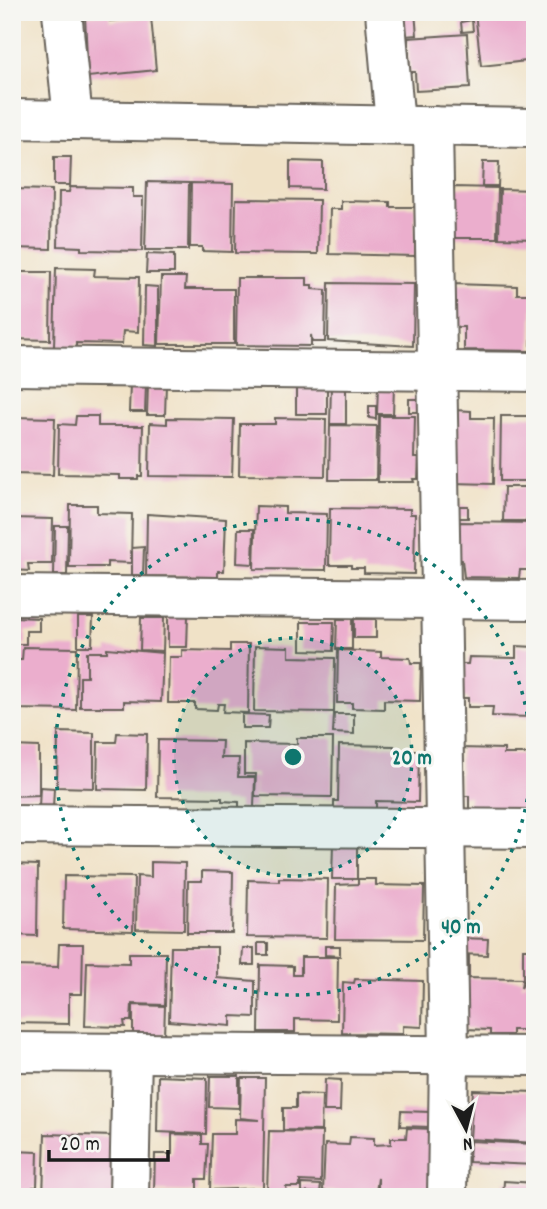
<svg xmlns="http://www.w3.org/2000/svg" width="547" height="1209" viewBox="0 0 547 1209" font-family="Dekko,sans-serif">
  <rect width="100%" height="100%" fill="#f6f6f2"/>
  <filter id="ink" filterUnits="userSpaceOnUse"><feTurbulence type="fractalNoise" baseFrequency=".0143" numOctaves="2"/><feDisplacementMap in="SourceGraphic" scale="14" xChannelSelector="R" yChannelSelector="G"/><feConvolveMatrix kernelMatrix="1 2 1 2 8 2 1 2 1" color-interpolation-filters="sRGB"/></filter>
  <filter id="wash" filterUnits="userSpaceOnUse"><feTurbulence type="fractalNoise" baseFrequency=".00686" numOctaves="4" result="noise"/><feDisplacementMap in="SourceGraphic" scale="28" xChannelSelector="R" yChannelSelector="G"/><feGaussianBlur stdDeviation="1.57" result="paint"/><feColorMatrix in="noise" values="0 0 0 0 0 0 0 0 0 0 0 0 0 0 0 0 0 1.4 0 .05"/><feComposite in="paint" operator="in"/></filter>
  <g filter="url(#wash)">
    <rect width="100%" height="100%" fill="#f0e2c7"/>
    <g id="blocks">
      <g fill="#ebaecd">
        <path d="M403 12H415L417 35 405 36Z"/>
        <path d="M457 12H469V18L458 19Z"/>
        <path d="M475 12H535V60L481 66Z"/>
        <path d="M109 14 110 21 151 17 156 70 88 77 85 16Z"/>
        <path d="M472 20 473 31 462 32 461 22Z"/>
        <path d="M467 34 470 88 416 91 415 72H410L408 38Z"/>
        <path d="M54 157H71L70 185H54Z"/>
        <path d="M290 161 323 162V189L290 188Z"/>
        <path d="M483 162H499L498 186H482Z"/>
        <path d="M147 182 189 183 188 250H145Z"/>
        <path d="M191 183 233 184 232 252 202 251V247H190Z"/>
        <path d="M70 187 133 188V197H143L142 251 81 250V247L58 246 59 192H69Z"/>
        <path d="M454 187 498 188 497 238H453Z"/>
        <path d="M12 189 52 190 51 249 12 248Z"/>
        <path d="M500 189 535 190V239L499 238Z"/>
        <path d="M236 199 319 200 318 254 235 253Z"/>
        <path d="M341 201 390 202V207H415V256L329 254 330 209H341Z"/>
        <path d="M147 254 174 255V273H146Z"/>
        <path d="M56 268 95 269 94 276 139 277 138 332 123 331 122 344 76 343V347H54Z"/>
        <path d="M12 272H51L50 340 12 339Z"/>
        <path d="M161 277H186L185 289H234V344H159Z"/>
        <path d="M237 278H307V285H312V289L326 290 325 342H312L311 335V346L236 345Z"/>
        <path d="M329 283 414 284 413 346 328 341Z"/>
        <path d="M452 284 517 286V294H533L531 351 464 350V327H452Z"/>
        <path d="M145 286 158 287V346L144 345Z"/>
        <path d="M130 384H146L145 412H129Z"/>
        <path d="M148 384H166L165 415H147Z"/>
        <rect x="296" y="385" width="31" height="29"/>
        <path d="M331 386 346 387V424H330Z"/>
        <path d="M378 386 394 387 393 414H377Z"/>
        <rect x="409" y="399" width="9" height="13"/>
        <path d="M369 406H376V419L369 418Z"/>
        <path d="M454 410 471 411V418H494L493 484 452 483Z"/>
        <path d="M76 416H98V426H143L142 476H138V479H120V475L58 474 59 424 75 425Z"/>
        <path d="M379 416H415L414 458H419L418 479H413L414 482H378Z"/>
        <path d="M501 416H535V481H500Z"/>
        <path d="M12 417 55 418 53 475 12 474Z"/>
        <path d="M167 418 234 419 232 477 149 476 150 423 167 424Z"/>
        <path d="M275 418 326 419 325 476 239 475 240 424H275Z"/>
        <path d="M330 425 377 426 376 480H329Z"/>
        <path d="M504 487H535V521H503Z"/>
        <path d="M70 505H97V513L132 514 131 563 107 562V567H69Z"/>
        <path d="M256 506 285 507V513L327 514 326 570 254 569Z"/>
        <rect x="456" y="506" width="12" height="12"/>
        <path d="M330 508 410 509V514H415L414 574 364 573V568H351V565H329Z"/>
        <path d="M147 514 226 519 224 571H218V577L146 576Z"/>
        <path d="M12 518 53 519 52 564H28L29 571 12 570Z"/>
        <path d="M455 522 535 523V570H520L519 578 464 577 462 560H455Z"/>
        <path d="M55 526H68L67 575H54Z"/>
        <path d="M238 529H254L253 564 237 563Z"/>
        <path d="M144 547 143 575H132V548Z"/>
        <path d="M168 615 188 616 187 647H168Z"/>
        <path d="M12 617 39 618V631H26V644H12Z"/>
        <path d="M78 617H93L92 646H78Z"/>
        <path d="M141 618H164L163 651 140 650Z"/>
        <path d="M337 619H352V649H336Z"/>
        <rect x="354" y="619" width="22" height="19"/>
        <path d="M531 620H535V638L531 637Z"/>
        <path d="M301 622H334L333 651 301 650Z"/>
        <path d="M230 644H249L248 713 223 712 224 704H218L217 710 195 709V703H168L169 657H182V650L230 651Z"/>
        <path d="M255 646 289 647V657L335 658 334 712 254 711Z"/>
        <path d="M516 646 535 647V717L492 716 493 707H468V698H461L462 664H468L469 657 516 658Z"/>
        <path d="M23 647 77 648 76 710 12 709V660H22Z"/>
        <path d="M107 648 163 653 161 702 124 701V707H80V677H87V652H107Z"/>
        <path d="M338 650 381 652V657L410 658 411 663H421L420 701 384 700V709L352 708V703H337Z"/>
        <path d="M242 714 269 715 268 728H242Z"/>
        <path d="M334 714H354V734L333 733Z"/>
        <path d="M58 732 94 733V788L57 787Z"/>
        <path d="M117 733 147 734 146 790 97 789 98 742H116Z"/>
        <path d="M297 738H333L332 797 255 796 256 774H244V743L297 744Z"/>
        <path d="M158 740 222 741 221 758H239L238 777H255L254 808H239V802L222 801V798L157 797Z"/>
        <path d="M339 745 394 746V751H419L418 802 376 801V810H334V801H338Z"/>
        <path d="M12 746 39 747V795L12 796Z"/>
        <path d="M460 748 504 749V754H535V811L469 810V796H460Z"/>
        <path d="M40 787 54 788 53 808 39 807Z"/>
        <path d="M333 844 357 845V879H332Z"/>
        <path d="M151 862 185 863 184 930 136 929 137 876 151 877Z"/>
        <path d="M12 864 38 865 37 936 12 935Z"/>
        <path d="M202 871 233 872 232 933H187L188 881H202Z"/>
        <path d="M64 876 134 877 133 931 63 929Z"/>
        <path d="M279 878 328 879 327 938 247 937 248 880 279 881Z"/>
        <path d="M358 879H376V885L424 886 423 940 335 939 336 885 358 884Z"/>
        <path d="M460 938 488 939 487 955 459 954Z"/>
        <rect x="258" y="943" width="10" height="12"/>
        <path d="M59 944H83L82 994H69V1024L12 1023V966L58 967Z"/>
        <path d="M325 946H340V956L325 955Z"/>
        <path d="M171 947H217V978L255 981V1017L231 1016V1026L169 1021Z"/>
        <path d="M243 948H254V965H242Z"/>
        <path d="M523 949H535V981H522L521 988 524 983H535V1030H512V1035H490V1030L465 1029 466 978 523 979Z"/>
        <path d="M129 953H166L165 1005 132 1004 131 1021H124L125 1027 85 1026 87 962 129 963Z"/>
        <path d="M460 956H469V976H459Z"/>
        <path d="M301 957H338L337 1020 295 1019V1032H259L260 965 293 966V975H301Z"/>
        <path d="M355 979 423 981 422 1027 403 1026V1034L342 1033 343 982 354 983Z"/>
        <path d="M133 1005 165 1006 164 1036 133 1035Z"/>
        <path d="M158 1076 207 1078 206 1134 157 1132Z"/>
        <path d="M210 1076H239V1108L209 1107Z"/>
        <path d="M241 1078H265L263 1188 210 1190 212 1134H235V1119L259 1120 240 1118Z"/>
        <path d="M325 1079 341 1080 340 1111H324Z"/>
        <path d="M473 1090 535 1092V1143L470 1139Z"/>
        <path d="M296 1094 322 1095 321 1131 283 1130V1108H296Z"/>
        <path d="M401 1111 430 1112V1127L400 1126Z"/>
        <path d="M407 1128 434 1129 432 1194 378 1192V1178L376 1192 323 1191 325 1144 349 1145 350 1137 374 1138V1145L391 1144V1138H406Z"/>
        <path d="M269 1131 322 1132 321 1182 300 1181V1187H286L287 1192H267Z"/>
        <path d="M45 1134 114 1136 113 1197H43Z"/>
        <path d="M172 1134 202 1135V1144H208L206 1179H197V1192L154 1191 155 1154H172Z"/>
        <path d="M470 1141 535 1144V1165L469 1162Z"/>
        <path d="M12 1151 38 1152 37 1187H33V1197H12Z"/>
        <path d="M504 1181 535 1183V1197H503Z"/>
        <path d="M302 1184 321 1185 320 1193 302 1192Z"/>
        <path d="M146 1194H183V1197H145Z"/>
      </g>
    </g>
  </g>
  <g filter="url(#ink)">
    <use href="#blocks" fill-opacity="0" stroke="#666158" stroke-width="2"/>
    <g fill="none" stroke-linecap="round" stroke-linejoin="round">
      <defs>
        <g id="minor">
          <path d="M62 12 73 119"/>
          <path d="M385 12 395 124"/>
          <path d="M433 126 449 1055 447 1197"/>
          <path d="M12 366 535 372"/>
          <path d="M12 595 535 600"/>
          <path d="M12 825 535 829"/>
          <path d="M12 1052 535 1056"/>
          <path d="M129 1197 132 1053"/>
        </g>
        <path id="tertiary" d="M12 119 535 128"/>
      </defs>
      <use href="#minor" stroke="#666158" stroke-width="42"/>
      <use href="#tertiary" stroke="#666158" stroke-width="42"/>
      <use href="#minor" stroke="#fff" stroke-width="38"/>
      <use href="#tertiary" stroke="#fff" stroke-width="38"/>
    </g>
  </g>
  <circle cx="293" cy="757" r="119" fill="#0f766e" fill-opacity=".12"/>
  <g fill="none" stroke="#0f766e" stroke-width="3.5" stroke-dasharray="3.5 7">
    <circle cx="293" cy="757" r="119"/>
    <circle cx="293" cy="757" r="238"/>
  </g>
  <circle cx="293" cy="757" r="10" fill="#0f766e" stroke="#f6f6f2" stroke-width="3.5"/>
  <g font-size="21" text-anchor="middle" font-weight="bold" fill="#0f766e" stroke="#f6f6f2" stroke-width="6" stroke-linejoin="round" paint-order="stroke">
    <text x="412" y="764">20 m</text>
    <text x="461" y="933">40 m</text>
  </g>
  <rect width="547" height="1209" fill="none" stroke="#f6f6f2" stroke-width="42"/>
  <g transform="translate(466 1129) rotate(173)" stroke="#f6f6f2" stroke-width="5" paint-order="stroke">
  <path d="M0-5L12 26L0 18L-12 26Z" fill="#1c1c1c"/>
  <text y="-10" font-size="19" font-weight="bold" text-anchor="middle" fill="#1c1c1c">N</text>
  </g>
  <path d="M49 1150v10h119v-10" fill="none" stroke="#1c1c1c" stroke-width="3.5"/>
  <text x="60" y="1150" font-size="21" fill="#1c1c1c" stroke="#f6f6f2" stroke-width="5" paint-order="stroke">20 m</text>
</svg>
